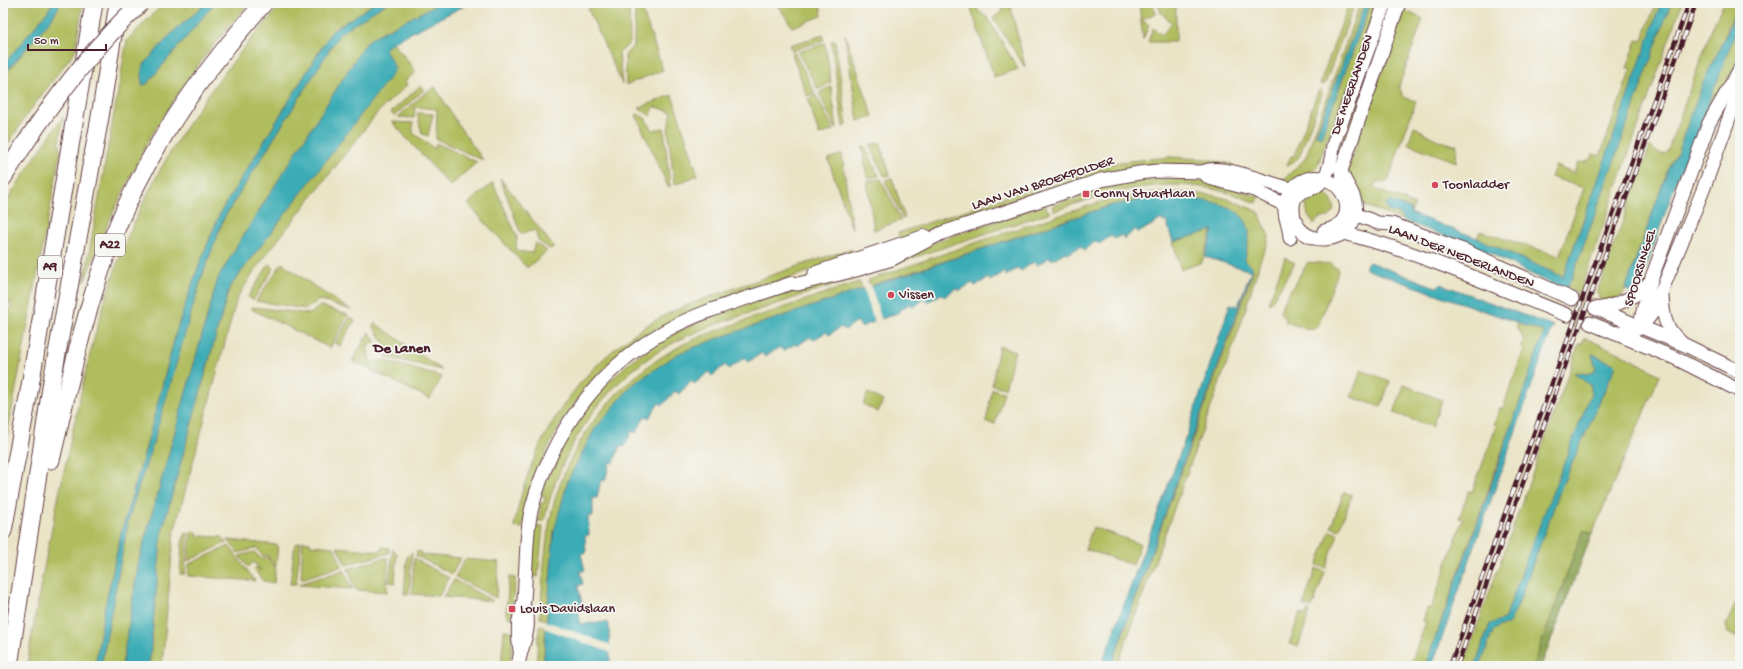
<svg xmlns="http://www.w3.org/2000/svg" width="1743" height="669" viewBox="0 0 1743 669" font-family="'Gochi Hand',sans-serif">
  <rect width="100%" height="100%" fill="#f6f6f2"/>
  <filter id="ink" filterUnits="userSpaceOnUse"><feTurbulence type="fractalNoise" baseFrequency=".025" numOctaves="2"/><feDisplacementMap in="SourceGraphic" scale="8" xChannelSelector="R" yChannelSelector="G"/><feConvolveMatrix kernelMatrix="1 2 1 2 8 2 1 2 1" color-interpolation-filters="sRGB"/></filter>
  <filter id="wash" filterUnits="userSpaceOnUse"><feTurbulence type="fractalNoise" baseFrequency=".012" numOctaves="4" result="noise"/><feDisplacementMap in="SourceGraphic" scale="16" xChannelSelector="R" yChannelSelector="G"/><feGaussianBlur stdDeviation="0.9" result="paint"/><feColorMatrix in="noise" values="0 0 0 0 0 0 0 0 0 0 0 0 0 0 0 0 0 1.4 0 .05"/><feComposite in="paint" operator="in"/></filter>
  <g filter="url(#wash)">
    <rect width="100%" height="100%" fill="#eae4c7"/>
    <g fill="#b0bd5f" stroke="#7d6e45">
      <path d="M3 3H53L47 12 3 65Z"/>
      <path d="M61 3H83L75 51 28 113 3 152V76L52 18Z"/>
      <path d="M164 3H207L173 32 146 62 142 68V85L147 84 214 3H249L207 53 177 95 149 139 108 223 84 282 127 40Z"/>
      <path d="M283 3H375L332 31 220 213 196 273 177 329 146 448 121 533 103 616 95 666H27C38 593 53 521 69 448 85 372 101 297 133 225 168 144 223 68 283 3Z"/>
      <path d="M387 3H440L371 38 216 286 139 560 122 666H101L129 517 201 279 224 218 340 33Z"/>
      <path d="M602 3H629L630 43 619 53 622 84 588 9Z"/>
      <path d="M635 3H640L663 70 626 85 625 55 634 45Z"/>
      <path d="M777 3H820L822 16 792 27Z"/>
      <path d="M969 3H981L977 10 988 18 1018 69 994 77Z"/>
      <path d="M1002 3H1010L1025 67 993 18 1003 11Z"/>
      <path d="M1139 3H1152L1156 13 1143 19V21L1149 25 1143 40Z"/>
      <path d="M1158 3H1176V42H1148L1153 28 1162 35 1172 23 1161 13Z"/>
      <path d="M1349 3H1355L1325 84 1321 85 1320 83Z"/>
      <path d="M1360 3H1365L1316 135 1321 136 1370 6 1366 3H1380L1355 77 1343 97 1317 167 1311 172 1284 183 1281 182 1305 159Z"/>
      <path d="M1656 3H1661L1563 277 1477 238 1480 231 1559 256 1584 188 1551 177 1555 166 1574 173 1578 162 1584 163 1591 159 1593 154 1600 156 1631 69 1627 68 1637 40 1642 41Z"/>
      <path d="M1671 3H1682L1579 294 1566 289 1572 278Z"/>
      <path d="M1724 3H1738L1677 153 1668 169 1625 290 1621 297 1605 301 1599 300V296L1597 292 1650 146C1656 150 1656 155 1665 154L1668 150 1712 28Z"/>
      <path d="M1391 6 1393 8 1335 179 1329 176 1388 8Z"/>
      <path d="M1403 10 1423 19 1399 86 1403 97 1416 101 1388 181 1383 183 1377 181 1374 188 1415 205 1411 213 1409 212 1411 209 1390 202 1387 210 1401 215 1404 221 1366 206 1360 200 1347 172Z"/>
      <path d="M1740 20V51L1734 69 1711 112 1706 111 1698 129Z"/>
      <path d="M823 35 824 40 792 51 790 45Z"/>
      <path d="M845 35 873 116 858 121Z"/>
      <path d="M835 40 847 125 843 127 831 41Z"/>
      <path d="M393 42 416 72 405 81 407 85 378 112 260 263 237 298 174 533 162 666H149L162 531 229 288 394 68 385 49Z"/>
      <path d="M825 43 831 82 818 90 798 52Z"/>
      <path d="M795 53 815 93 807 96 792 54Z"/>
      <path d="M420 86 424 90 394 116 391 112Z"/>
      <path d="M831 86 837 128 836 129 819 93Z"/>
      <path d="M435 87 459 126 483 160 436 139 437 109 415 107 414 118 398 117 424 94Z"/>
      <path d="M1320 90 1322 91V94L1299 157 1288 166 1287 165 1291 156H1294L1318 91Z"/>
      <path d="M672 95 698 175 674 185 668 129 672 112 656 107H654L651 116 639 108Z"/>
      <path d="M816 95 834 130 819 135 808 99Z"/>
      <path d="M417 113 433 114 428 136 422 134Z"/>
      <path d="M637 114 645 118 652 130 664 128 670 187H668L636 115Z"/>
      <path d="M63 117 59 143 61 150 3 457V345L11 302 3 306V212L11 194 42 147Z"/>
      <path d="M392 122 413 123V133L435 149 436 143 477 162 450 186Z"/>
      <path d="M1414 126C1429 136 1440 143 1457 145L1456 162 1408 144Z"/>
      <path d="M880 142 890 175 884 176 870 145Z"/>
      <path d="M865 146 879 176 867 178 862 147Z"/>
      <path d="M842 154 852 229 828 159Z"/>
      <path d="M1170 157 1205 159 1233 164V166L1201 163 1154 165 1047 192 1044 184 1100 166 1120 162Z"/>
      <path d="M500 178 554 247 550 249 538 241 535 230 521 234Z"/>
      <path d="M892 178 905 218 903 219 885 180Z"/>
      <path d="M881 179 901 220 874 230 867 181Z"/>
      <path d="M1169 179 1191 180 1217 183 1259 197 1257 203C1245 199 1234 194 1222 191 1162 176 1110 192 1054 211L1052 206 1070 199 1071 201 1080 198 1079 195 1086 193 1085 191C1113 183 1141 180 1169 179Z"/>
      <path d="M493 183 517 236 516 251 532 253 535 243 547 251 527 268 468 204 479 194Z"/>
      <path d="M1037 186 1039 192 1008 202 1009 205 901 242 898 233Z"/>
      <path d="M1167 191 1211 195 1229 199 1259 212 1269 237 1268 243 1261 258 1240 327 1117 666H1111L1251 278 1253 268 1245 260 1249 230 1153 198 1112 205 870 286 868 280 992 237 1110 199 1128 195Z"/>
      <path d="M1324 193C1333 199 1338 209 1329 217L1320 218 1314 224 1308 216 1306 204 1310 200 1322 196Z"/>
      <path d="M1045 204 1048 211 1051 212 867 273 938 241Z"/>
      <path d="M1213 229 1202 262 1181 270 1173 242Z"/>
      <path d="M851 249 852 254 849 259C813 271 775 281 740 296 718 305 696 317 674 327 659 334 638 341 625 351 569 394 535 460 522 528L514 527C529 442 576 369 649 324 679 306 712 296 744 285 780 272 815 260 851 249Z"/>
      <path d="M1285 258 1295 263 1270 304 1268 303Z"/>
      <path d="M1308 262 1332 264 1334 268 1337 267 1338 272 1318 327 1311 330 1285 322 1286 318 1283 316 1280 312 1283 302Z"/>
      <path d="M282 263 324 293 351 310 319 300 306 309 256 301Z"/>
      <path d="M269 264 274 268 253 300 248 297Z"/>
      <path d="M856 275 857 277C823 288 789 300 756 311 725 321 694 331 666 347 601 384 560 451 544 521H538L541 507 539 506 540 503H544L545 496 541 495 557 453 590 400 632 360 670 335 703 320 790 289Z"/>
      <path d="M859 282 863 289 724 336 677 354 554 531 547 620 540 618C543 581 544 543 553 506 571 437 619 378 682 345 705 333 731 326 755 317 790 306 824 293 859 282Z"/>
      <path d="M320 306 348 315 330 348 251 309 252 307 310 314Z"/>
      <path d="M350 317 355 320 340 346 335 343Z"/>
      <path d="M375 323 442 370 387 357 388 349 373 326Z"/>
      <path d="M1518 323 1544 332 1542 340 1425 666H1410L1426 622 1423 621 1427 608H1431L1463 519 1459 518 1469 491 1472 492 1497 425 1494 424 1500 408H1503L1524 349 1521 347 1524 342 1521 333 1516 327Z"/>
      <path d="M369 332 376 343 367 345 370 362 386 361 442 377 430 399 352 361Z"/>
      <path d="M1585 338 1624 355 1660 375 1592 534 1583 530 1533 666H1480L1493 631 1500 626 1508 625 1517 607 1561 488 1616 365 1592 354 1596 370C1591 376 1582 373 1574 373L1591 386V394L1507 613 1504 619 1490 624 1475 666H1463L1579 344H1582Z"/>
      <path d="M999 346 1015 351 1005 388 992 385Z"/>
      <path d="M1361 370 1390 381 1381 407 1351 397Z"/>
      <path d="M1404 385 1442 400 1432 427 1394 413Z"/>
      <path d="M992 389 1004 392 995 424 986 422Z"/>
      <path d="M868 393 883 401 878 412 863 404Z"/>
      <path d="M1344 492 1352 495 1339 530 1331 527Z"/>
      <path d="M537 526 543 527 538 577 529 576 533 528H536Z"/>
      <path d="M1093 527 1140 544 1133 565 1085 549Z"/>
      <path d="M191 531 197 532V536L222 537 226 543 188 561Z"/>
      <path d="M1330 531 1338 534 1326 568 1317 565Z"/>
      <path d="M188 533 185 574H180L182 542 185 534Z"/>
      <path d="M228 540 278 545 274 583 263 581 254 569 256 567 261 571 254 562 248 567 239 556 254 552 263 560 267 557 275 567V565L267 555 263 557 257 548 238 553Z"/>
      <path d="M303 541 310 542V545L334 547 342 566 301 579Z"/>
      <path d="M301 542 296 584H290L295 544Z"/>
      <path d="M229 546 255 581 188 576 189 564Z"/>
      <path d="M337 547 381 551 382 547 389 548V553L346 565Z"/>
      <path d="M393 549 397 553 395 583 389 582Z"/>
      <path d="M417 551 421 552V555L461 558 452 574 416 556Z"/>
      <path d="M412 552 409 594H404L407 557Z"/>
      <path d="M388 557 387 592 356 590 348 569Z"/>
      <path d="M414 558 449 578 439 596 412 594Z"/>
      <path d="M465 559 499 562 496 598 455 577Z"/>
      <path d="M1316 568 1325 572 1312 608 1303 605Z"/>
      <path d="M344 570 353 589 299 585V584Z"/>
      <path d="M509 577 515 578V582L511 611 513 612 510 619 506 614Z"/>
      <path d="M454 580 493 601 443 597Z"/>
      <path d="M1740 594V639L1728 633 1726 625Z"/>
      <path d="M1308 610 1310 612 1298 647 1289 644 1300 613 1306 615Z"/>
      <path d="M541 626 546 628 543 666H536L539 627Z"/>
      <path d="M504 630 513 631 510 666H501Z"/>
    </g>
    <path fill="#8ca456" stroke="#6b6240" d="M1583 530 1592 534 1541 666H1533Z"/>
    <g fill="#3bacb5" stroke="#426670">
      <path d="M53 3H61L52 18 3 76V65L47 12Z"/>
      <path d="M207 3H214V4L147 84 142 85V68L146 62 173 32Z"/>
      <path d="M375 3H387L340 33 224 218 201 279 155 437 129 517 101 666H95L103 616 121 533 146 448 177 329 196 273 220 213 332 31Z"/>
      <path d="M440 3H470L393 42 385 49 395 68 392 74 229 288 162 531 149 666H122L139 560 218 278 241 239 363 47 371 38Z"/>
      <path d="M1365 3 1370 5 1321 137 1316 135Z"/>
      <path d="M1661 3H1671L1572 278 1566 289 1543 280 1488 252 1404 221 1401 215 1387 210 1388 207 1385 206 1386 203 1389 204 1390 201 1411 209 1410 213 1477 238 1563 277Z"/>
      <path d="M1738 3H1740V20L1699 129 1700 131 1695 145 1679 174 1643 276 1631 292 1625 290 1668 169 1677 153 1703 83 1730 26Z"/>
      <path d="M1153 198C1180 198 1240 196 1249 229 1250 236 1246 252 1245 260L1253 268 1111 666H1101L1187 434 1230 304 1238 306 1251 271 1205 257 1213 230 1173 242 1166 221 1163 222 1162 219 1138 233 1136 229 1124 239 1122 235 1115 239 1111 236 1099 244 1096 241 1084 250 1081 246 1068 254 1065 252 1052 260 1050 257 1037 265 1034 262 1021 271 1018 268 1006 276 1004 272 990 281 988 278 975 286 972 283 959 291 956 288 944 297 941 294 928 302 925 299 913 307 910 303 897 313 861 327 857 321 845 330 841 327 829 335 826 332 813 340 810 337 797 346 795 344 783 351 780 347 765 357 762 353 748 362 744 358 729 369 725 365 712 376 709 372 694 384 691 381 679 394 675 391 663 405 659 403 649 418 645 416 636 433 632 431 624 447 620 446 614 463 610 462 605 481 601 480 597 498H593V516H588L589 535 585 536 586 552 581 554 585 570 580 572 583 584 578 586 582 603 578 605 580 624 605 622 609 624 610 662 606 665 592 661 590 666H543L554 531 568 480 594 430 632 385 677 354 724 336 1112 205Z"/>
      <path d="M1369 262 1433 286 1438 287 1441 284 1553 326 1432 666H1425L1487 497 1544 332 1368 270 1366 269V265Z"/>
      <path d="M1592 354 1616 365 1561 488 1517 607 1508 625 1500 626 1493 631 1480 666H1475L1490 624 1504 619 1507 613 1526 560 1591 394V386L1574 373C1582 372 1591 377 1596 369Z"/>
    </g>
    <g fill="#eae4c7">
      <path d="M870 284 882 321 875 324 863 286Z"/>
      <path d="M545 621 611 645 612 653 544 628Z"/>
    </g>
  </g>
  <g filter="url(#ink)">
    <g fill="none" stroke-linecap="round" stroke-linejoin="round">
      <g stroke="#cabda8" stroke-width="13" stroke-dasharray="13 6" stroke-linecap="butt">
        <path d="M1572 299 1595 308"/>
        <path d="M1567 315 1590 323"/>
      </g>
      <defs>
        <g id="secondary">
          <path d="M1385 3 1333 145C1332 157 1329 175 1319 184 1310 193 1293 187 1293 209 1293 252 1362 248 1355 202 1353 191 1344 182 1341 171L1399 3"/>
          <path d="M1203 172 1209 178 1254 190 1291 208"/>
          <path d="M1347 211 1378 223 1392 224 1463 250 1572 299"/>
          <path d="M1343 233C1420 252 1493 286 1567 315"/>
          <path d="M1290 238C1290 226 1283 216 1285 205 1287 195 1293 186 1302 181 1339 163 1369 222 1324 231"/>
          <path d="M815 273 925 236"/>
          <path d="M1662 296C1663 315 1665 329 1680 341"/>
          <path d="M1595 308 1685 345 1740 372"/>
          <path d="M1597 309C1618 305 1635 298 1650 282"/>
          <path d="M1590 323 1675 358 1740 391"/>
          <path d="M1641 327 1642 315 1651 280 1709 123 1740 69"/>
          <path d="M1614 333C1638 332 1639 331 1653 312L1703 190 1740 88"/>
          <path d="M520 651C518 638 517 627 520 615 521 610 523 605 524 600 525 588 525 576 526 564 527 545 527 525 532 507 552 433 598 369 665 331 704 309 750 298 792 283L798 284 856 270 892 259 942 233 1101 180 1139 173 1157 171 1203 172C1222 162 1270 185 1292 189"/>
          <path d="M518 666C521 644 531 633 526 610"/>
        </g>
        <g id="motorway">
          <path d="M3 178 24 145"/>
          <path d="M51 460C68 389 83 318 108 250 142 157 199 75 264 3"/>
          <path d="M3 531 29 392 94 3"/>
          <path d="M9 666 52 381 100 117 118 3"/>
        </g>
      </defs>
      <use href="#secondary" stroke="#623d42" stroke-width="15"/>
      <use href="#motorway" stroke="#623d42" stroke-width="19"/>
      <use href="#secondary" stroke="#fff" stroke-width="13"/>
      <use href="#motorway" stroke="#fff" stroke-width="17"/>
      <defs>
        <g id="rail">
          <path d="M1450 666 1689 3"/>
          <path d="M1457 666 1696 3"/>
        </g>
      </defs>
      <use href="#rail" stroke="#4a1f2b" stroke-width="4.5"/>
      <use href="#rail" stroke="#f6f6f2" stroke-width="3" stroke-dasharray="9" stroke-linecap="butt"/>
      <defs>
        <path id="motorway-bridge" d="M24 145C58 94 96 44 141 3"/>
      </defs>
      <use href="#motorway-bridge" stroke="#623d42" stroke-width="19" stroke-linecap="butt"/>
      <use href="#motorway-bridge" stroke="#fff" stroke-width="17"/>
    </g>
  </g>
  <g fill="#d1495b" stroke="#f6f6f2" stroke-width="1.5">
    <circle cx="1435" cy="185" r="4"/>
    <rect x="1082" y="190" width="8" height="8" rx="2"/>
    <circle cx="891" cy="295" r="4"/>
    <rect x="508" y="605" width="8" height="8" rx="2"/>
  </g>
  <g text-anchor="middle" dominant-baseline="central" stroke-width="3.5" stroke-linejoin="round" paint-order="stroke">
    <g fill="#f6f6f2" stroke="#7e6067" stroke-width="1">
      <rect x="95" y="234" width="30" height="22" rx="3"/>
      <rect x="38" y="256" width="24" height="22" rx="3"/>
    </g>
    <g font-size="13" font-weight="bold" fill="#4a1f2b">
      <text x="110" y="245">A22</text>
      <text x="50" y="267">A9</text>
    </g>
    <g font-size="14" fill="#4a1f2b" stroke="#f6f6f2">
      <text transform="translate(1353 85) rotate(-71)">DE MEERLANDEN</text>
      <text transform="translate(1043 184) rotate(-18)">LAAN VAN BROEKPOLDER</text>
      <text transform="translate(1461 257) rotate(21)">LAAN DER NEDERLANDEN</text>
      <text transform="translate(1641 268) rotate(-73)">SPOORSINGEL</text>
    </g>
    <g font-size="14" fill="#4a1f2b" stroke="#f6f6f2" text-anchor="start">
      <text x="1443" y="185">Toonladder</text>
      <text x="1094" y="194">Conny Stuartlaan</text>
      <text x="899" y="295">Vissen</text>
      <text x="520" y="609">Louis Davidslaan</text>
    </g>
    <g font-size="15" font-weight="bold" fill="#4a1f2b" stroke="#f6f6f2">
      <text x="402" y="349">De Lanen</text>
    </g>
  </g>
  <rect width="1743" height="669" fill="none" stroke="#f6f6f2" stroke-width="16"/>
  <path d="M28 44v6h78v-6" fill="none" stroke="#4a1f2b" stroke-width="2"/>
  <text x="34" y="44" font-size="12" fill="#4a1f2b" stroke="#f6f6f2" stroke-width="3" paint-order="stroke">50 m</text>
</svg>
